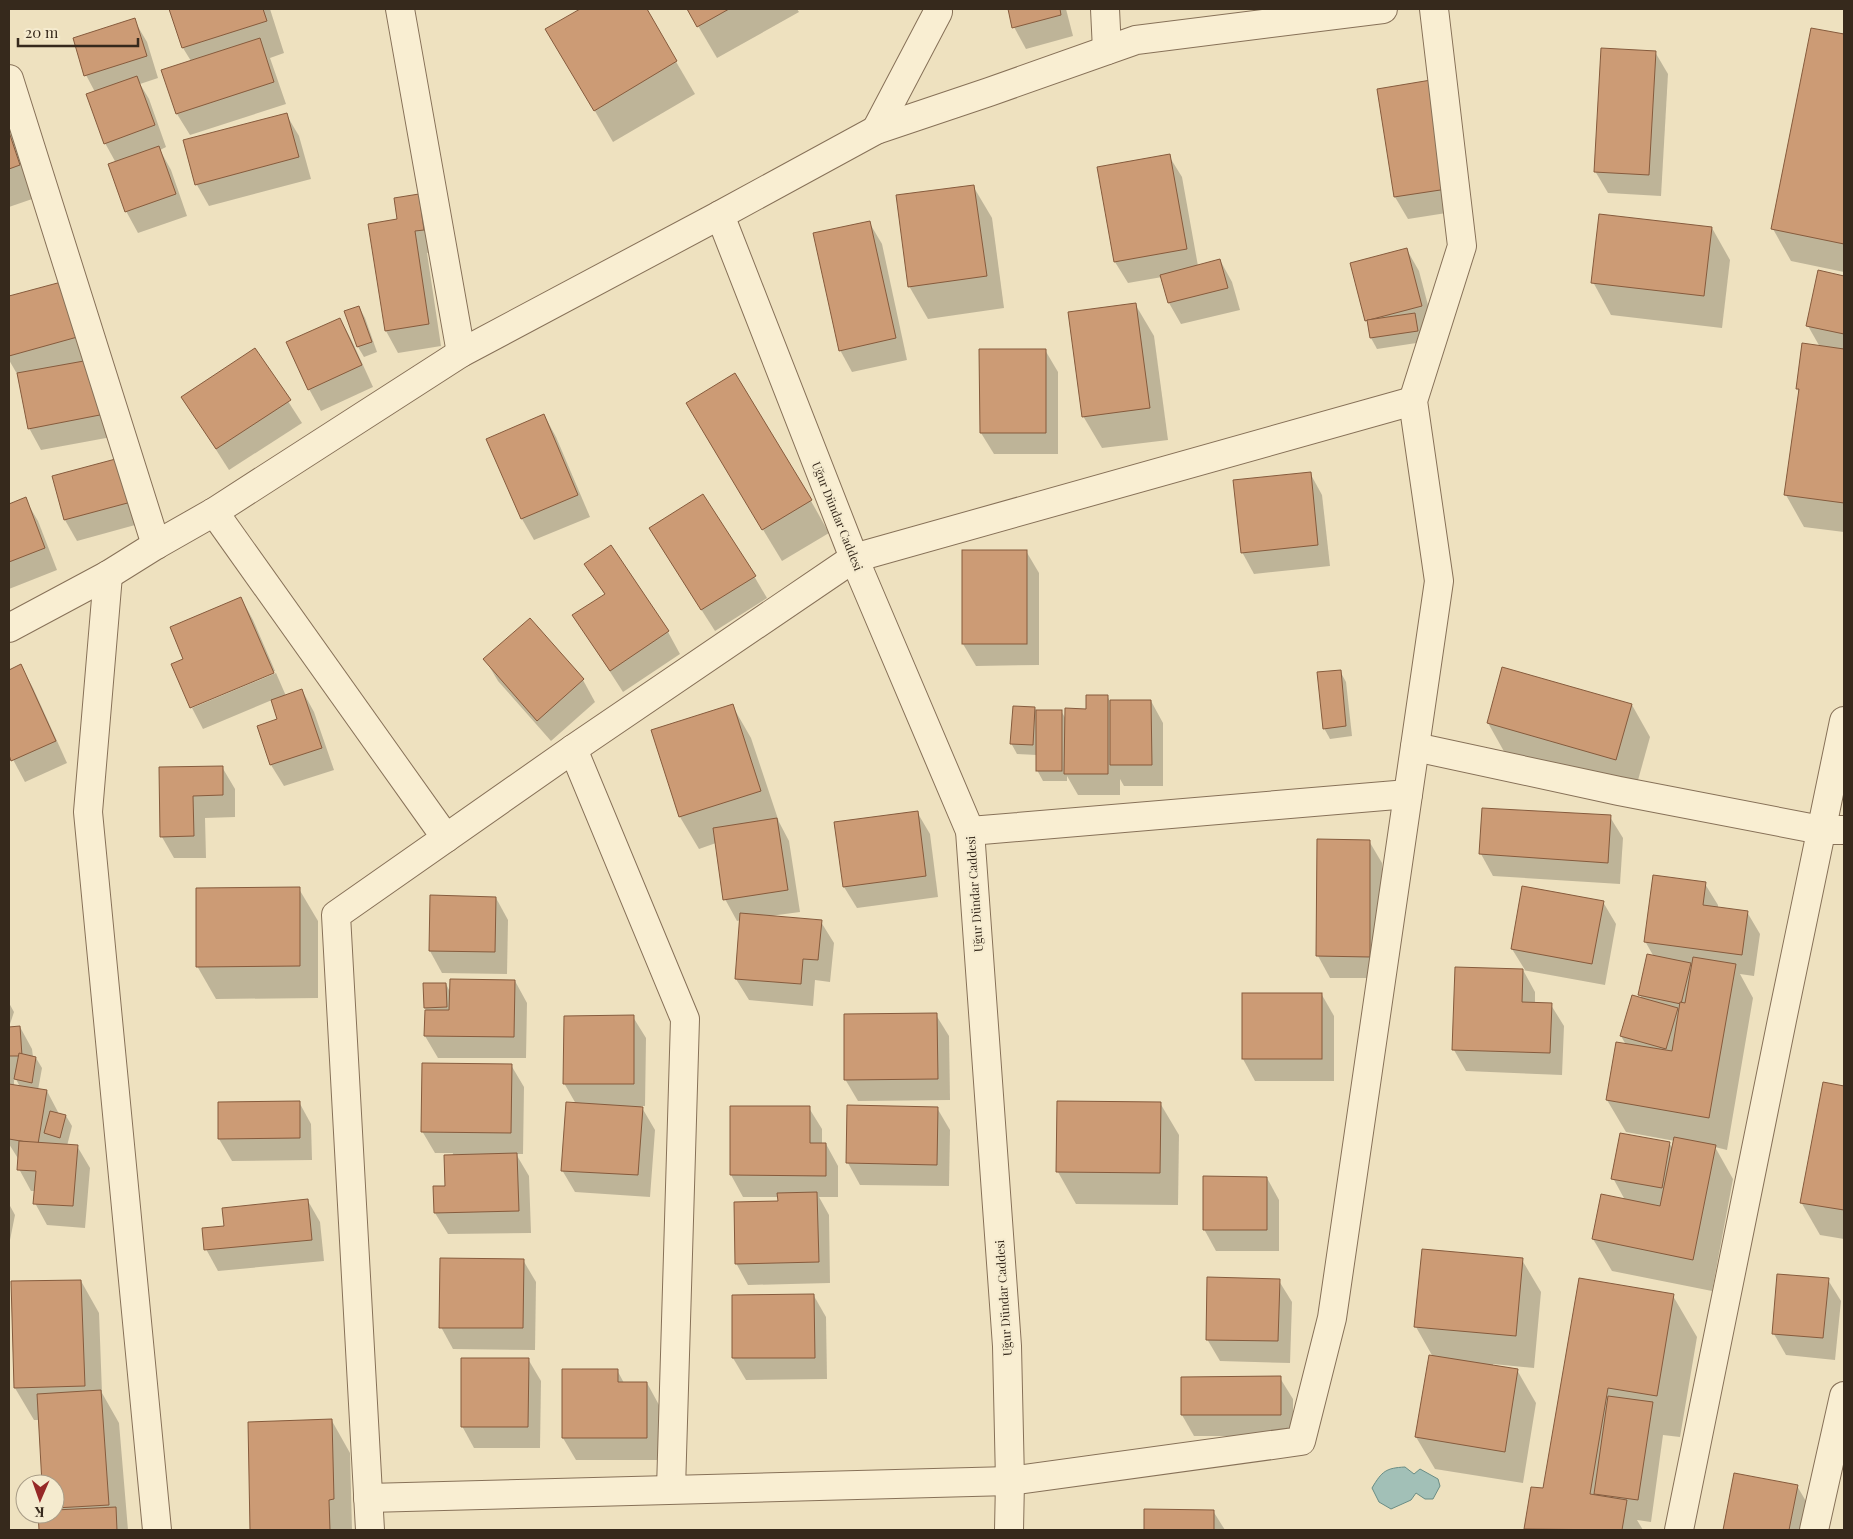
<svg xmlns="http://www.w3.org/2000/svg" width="1853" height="1539" viewBox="0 0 1853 1539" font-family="'Playfair Display',serif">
  <rect width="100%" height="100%" fill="#eee1bf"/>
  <path fill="#a2c0b7" stroke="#6a8d85" d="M1405 1467 1414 1474 1420 1469 1438 1479 1440 1486 1433 1499H1425L1416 1493 1411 1500 1391 1509 1379 1502 1372 1488C1382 1471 1386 1468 1405 1467Z"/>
  <g fill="#0003" fill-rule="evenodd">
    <path d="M170 9H270L284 53 270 58 286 104 190 135 177 114 163 70 191 61 183 48Z"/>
    <path d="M582 9H645L695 94 613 142 547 29Z"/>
    <path d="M688 9H797L799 12 717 58Z"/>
    <path d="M1009 9H1066L1073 36 1026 49 1014 27Z"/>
    <path d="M134 20 147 42 158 78 140 84 149 99 166 147 160 150 171 170 187 216 138 233 126 211 116 163 105 143 95 92 86 75Z"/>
    <path d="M1812 30 1844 36V272L1791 261 1773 229Z"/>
    <path d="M1655 52 1668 74 1661 196 1608 193 1595 171Z"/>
    <path d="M1379 90 1459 211 1408 219 1395 197Z"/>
    <path d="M286 114 299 136 311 179 209 206 197 185Z"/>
    <path d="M9 115 38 197 9 207Z"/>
    <path d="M1169 156 1182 177 1198 266 1220 260 1232 282 1240 310 1181 324 1169 303 1162 277 1128 283 1115 262Z"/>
    <path d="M973 186 992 218 1004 308 928 319 909 286Z"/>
    <path d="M418 196 431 217 436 251 427 253 441 346 398 353 386 331 370 225 398 221Z"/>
    <path d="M869 222 882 244 907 360 852 372 840 350Z"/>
    <path d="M1712 228 1730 260 1722 328 1611 315 1593 282Z"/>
    <path d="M1407 250 1419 271 1434 328 1423 342 1377 349 1371 338 1367 320Z"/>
    <path d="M1819 272 1844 277V532L1804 527 1786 495 1799 393 1797 388 1820 347 1808 326Z"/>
    <path d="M64 282 117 436 41 450 29 428 20 379 9 360V297Z"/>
    <path d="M1135 304 1154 336 1168 440 1102 448 1083 416Z"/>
    <path d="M359 307 365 318 377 352 364 357 358 347Z"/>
    <path d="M340 319 352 341 373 387 321 411 309 389Z"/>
    <path d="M255 350 302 423 229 470 183 398Z"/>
    <path d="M1045 350 1058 372V454H994L981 433Z"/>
    <path d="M544 415 556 437 590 517 534 540 522 519 488 439Z"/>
    <path d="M706 436 811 501 829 533 782 561Z"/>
    <path d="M122 458 146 522 77 541 65 520Z"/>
    <path d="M1310 473 1322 495 1330 566 1254 574 1242 552Z"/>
    <path d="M25 499 38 521 57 570 9 589V505Z"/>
    <path d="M611 547 668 632 680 654 623 692 574 616 605 595 586 564Z"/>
    <path d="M663 550 754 576 767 598 715 631Z"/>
    <path d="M963 551H1026L1039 573V665L976 666 963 644Z"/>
    <path d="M241 598 253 620 275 671 192 706V708L173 664 185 659Z"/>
    <path d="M530 620 583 680 595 702 551 741 498 681 485 659Z"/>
    <path d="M21 666 33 688 67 763 25 782 9 752V671Z"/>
    <path d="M1340 671 1346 682 1352 736 1330 739 1324 728Z"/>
    <path d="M276 673 286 696 302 690 314 712 334 770 284 786 271 765 259 727 279 720 272 700 203 729 192 708Z"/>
    <path d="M1107 696 1110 701H1151L1163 723V786H1124L1120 779V795H1078L1067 776V781H1043L1037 770V755L1017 754 1011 743 1035 708 1036 711H1061L1066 719 1087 710Z"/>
    <path d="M732 705 751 738 779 822 789 841 800 912 770 916 821 922 834 943 830 982 815 980 813 1006 749 1000 736 979 741 920 737 921 725 899 716 843 699 849 680 817 653 731Z"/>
    <path d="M1632 705 1650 737 1635 791 1506 755 1488 723Z"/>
    <path d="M222 767 235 789V817L205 818 206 858H174L162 837 160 769Z"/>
    <path d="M917 812 930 834 938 897 857 908 844 887Z"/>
    <path d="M1610 817 1623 838 1620 884 1493 876 1481 854Z"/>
    <path d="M1369 841 1382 863 1381 978H1330L1318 956Z"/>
    <path d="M1705 884 1718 905V908L1747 912 1760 934 1754 976 1740 974 1753 998 1727 1150 1715 1147 1733 1179 1712 1291 1612 1271 1593 1239 1625 1200 1613 1178 1669 1143 1673 1149 1675 1141 1626 1132 1607 1100 1626 1045 1621 1036 1642 999 1640 995 1654 957 1645 941Z"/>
    <path d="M299 889 318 921V998L216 999 197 966Z"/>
    <path d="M431 897 496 898 508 920 507 974 442 973 430 951Z"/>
    <path d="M1603 902 1616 924 1605 985 1523 970 1535 992V1004L1551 1005 1564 1026 1562 1075 1466 1071 1454 1050 1456 968 1525 970 1512 949Z"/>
    <path d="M515 981 527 1003 526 1058H438L425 1036 427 1011 425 1008 446 984 450 992Z"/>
    <path d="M1243 994 1322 995 1334 1016V1081H1255L1243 1059Z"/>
    <path d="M9 1003 14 1012 9 1027Z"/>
    <path d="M936 1015 949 1036 950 1100 858 1101 845 1079Z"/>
    <path d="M633 1017 646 1038 645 1106H641L655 1130 650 1197 575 1192 562 1170 576 1104 564 1083Z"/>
    <path d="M20 1027 32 1049 33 1057 36 1058 42 1068 38 1090 47 1091 59 1114 66 1116 72 1126 67 1146H77L90 1168 85 1228 47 1225 35 1203V1191H31L19 1169V1160L9 1144V1028ZM14 1075 20 1087 14 1086Z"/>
    <path d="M511 1065 524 1087 523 1154H516L529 1176 531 1233 448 1234 435 1213 447 1187 453 1153H435L422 1131Z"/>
    <path d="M1824 1083 1844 1087V1239L1820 1235 1801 1202Z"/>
    <path d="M299 1102 311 1124 312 1160 232 1161 219 1139Z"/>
    <path d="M1160 1103 1179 1135 1178 1205 1076 1204 1058 1172Z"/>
    <path d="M809 1108 822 1129V1144H826L838 1166V1197H819L829 1215 830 1283 748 1285 736 1263 779 1202V1197H743L731 1175Z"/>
    <path d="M937 1108 950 1130 949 1186 860 1185 848 1163Z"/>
    <path d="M1267 1178 1279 1200V1251H1216L1204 1229Z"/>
    <path d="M308 1201 320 1222 324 1261 218 1271 206 1249 225 1228Z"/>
    <path d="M9 1204 15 1215 9 1245Z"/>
    <path d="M523 1260 536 1282 535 1350 453 1349 441 1327Z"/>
    <path d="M1522 1260 1541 1292 1534 1368 1493 1364V1366L1517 1370 1536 1403 1523 1483 1435 1469 1416 1437 1433 1357 1416 1327Z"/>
    <path d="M1580 1280 1673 1296 1697 1337 1680 1437 1663 1435 1651 1522 1637 1520 1643 1530 1525 1529 1544 1490Z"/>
    <path d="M1828 1280 1841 1301 1835 1360 1786 1355 1774 1334Z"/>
    <path d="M81 1281 99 1313 102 1393 119 1423 128 1530H40V1514H55V1484H44L40 1420H34L15 1388Z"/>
    <path d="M1279 1281 1292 1302 1290 1363 1220 1361 1207 1339Z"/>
    <path d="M733 1296H814L826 1317 827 1379 746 1380 733 1358Z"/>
    <path d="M528 1359 541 1381 540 1448H474L462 1426Z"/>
    <path d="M617 1370 624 1383H647L659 1405V1460H576L563 1438Z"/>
    <path d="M1280 1378 1293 1399V1436H1194L1182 1415Z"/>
    <path d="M332 1421 350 1453 352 1530H252L249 1423Z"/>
    <path d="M1735 1474 1797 1486 1810 1508 1805 1530H1725Z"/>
    <path d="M1146 1511H1213L1225 1530H1146Z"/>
  </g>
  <g fill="#cc9b75" stroke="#865b3d">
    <path d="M169 9H263L267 21 182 48Z"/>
    <path d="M580 9H647L677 61 594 111 545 29Z"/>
    <path d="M687 9H729L697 27Z"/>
    <path d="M1008 9H1060L1061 15 1012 28Z"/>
    <path d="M135 18 147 56 84 76 73 38Z"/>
    <path d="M1811 28 1844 34V244L1771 229Z"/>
    <path d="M260 38 274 82 176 114 161 70Z"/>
    <path d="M1601 48 1656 51 1649 175 1594 172Z"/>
    <path d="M137 76 155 125 104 144 86 94Z"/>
    <path d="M1431 80 1447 189 1394 197 1377 89Z"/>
    <path d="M287 113 299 157 195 185 183 140Z"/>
    <path d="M9 132 20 165 9 169Z"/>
    <path d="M159 146 176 194 125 212 108 164Z"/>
    <path d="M1170 154 1187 249 1114 262 1097 167Z"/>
    <path d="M974 185 987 276 908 287 896 195Z"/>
    <path d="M419 194 424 230 415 231 429 324 385 331 368 224 397 219 394 198Z"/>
    <path d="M1599 214 1712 227 1704 296 1591 283Z"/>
    <path d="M870 221 896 338 839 351 813 233Z"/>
    <path d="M1407 248 1422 306 1365 321 1350 263Z"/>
    <path d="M1220 259 1228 288 1168 303 1160 275Z"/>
    <path d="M1818 270 1844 276V334L1806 326Z"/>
    <path d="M65 281 81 336 9 356V296Z"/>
    <path d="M1136 303 1150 408 1082 417 1068 312Z"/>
    <path d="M359 306 372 342 357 347 344 311Z"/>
    <path d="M1415 313 1418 331 1370 338 1367 320Z"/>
    <path d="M340 318 362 365 308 390 286 342Z"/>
    <path d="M1802 343 1844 349V503L1784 495 1799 389H1796Z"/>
    <path d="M255 348 291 400 216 449 181 397Z"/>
    <path d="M979 349H1046V433H980Z"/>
    <path d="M95 359 105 414 28 429 17 373Z"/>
    <path d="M735 373 812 500 762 530 686 403Z"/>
    <path d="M544 414 578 495 521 519 486 439Z"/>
    <path d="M123 457 135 501 64 520 52 476Z"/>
    <path d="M1311 472 1318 545 1241 553 1233 480Z"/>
    <path d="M703 494 756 576 701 610 649 528Z"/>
    <path d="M26 497 45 548 9 562V504Z"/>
    <path d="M611 545 669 631 610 671 572 615 605 594 584 564Z"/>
    <rect x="962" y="550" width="65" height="94"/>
    <path d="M241 597 274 673 190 708 171 664 183 659 170 627Z"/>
    <path d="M530 618 584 679 537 721 483 659Z"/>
    <path d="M21 664 56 741 11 761 9 755V670Z"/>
    <path d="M1502 667 1632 704 1616 760 1487 723Z"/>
    <path d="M1341 670 1346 726 1323 729 1317 672Z"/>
    <path d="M302 689 322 748 270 765 257 726 277 719 271 700Z"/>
    <path d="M1086 695H1108V774H1064L1065 708 1086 709Z"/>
    <path d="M1110 700H1151L1152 765H1110Z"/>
    <path d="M733 704 761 791 679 817 651 730Z"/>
    <path d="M1013 706 1035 707 1033 745 1010 744Z"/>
    <rect x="1036" y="710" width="26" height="61"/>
    <path d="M223 766V795L193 796 194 836 160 837 159 767Z"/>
    <path d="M1482 808 1611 815 1608 863 1479 854Z"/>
    <path d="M918 811 926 876 843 887 834 822Z"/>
    <path d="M777 818 788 890 723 900 713 828Z"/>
    <path d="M1317 839 1370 840V957L1316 956Z"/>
    <path d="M1653 875 1706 882 1703 905 1748 911 1742 955 1644 942Z"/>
    <path d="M1522 886 1604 901 1592 964 1511 949Z"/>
    <path d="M300 887V966L196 967V888Z"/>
    <path d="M430 895 496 897 495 952 429 951Z"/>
    <path d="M740 913 822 920 818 960 803 959 801 984 735 979Z"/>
    <path d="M1647 954 1691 963 1681 1004 1638 995Z"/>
    <path d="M1693 957 1736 964 1709 1118 1606 1100 1616 1042 1672 1051 1680 1002 1685 1003Z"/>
    <path d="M1455 967 1523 969 1522 1002 1552 1003 1550 1053 1452 1050Z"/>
    <path d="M450 979 515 980 514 1037 424 1036 425 1010H449Z"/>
    <path d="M423 983H446L447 1007 424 1008Z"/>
    <rect x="1242" y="993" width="80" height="66"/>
    <path d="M1632 995 1678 1008 1666 1049 1620 1036Z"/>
    <path d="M937 1013 938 1079 844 1080V1014Z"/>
    <path d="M634 1015V1084H563L564 1016Z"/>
    <path d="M20 1026 22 1056H9V1027Z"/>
    <path d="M19 1053 36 1057 32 1083 14 1079Z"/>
    <path d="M422 1063 512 1064 511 1133 421 1132Z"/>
    <path d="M1823 1082 1844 1086V1210L1800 1203Z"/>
    <path d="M9 1084 47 1090 38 1144 9 1139Z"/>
    <path d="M300 1101V1138L218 1139V1102Z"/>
    <path d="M1057 1101 1161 1102 1160 1173 1056 1172Z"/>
    <path d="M566 1102 643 1107 638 1175 561 1171Z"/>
    <path d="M847 1105 938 1107 937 1165 846 1163Z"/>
    <path d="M730 1106H810V1143H826V1176L730 1175Z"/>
    <path d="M50 1111 66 1115 60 1138 44 1133Z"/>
    <path d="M1620 1133 1670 1142 1662 1188 1611 1179Z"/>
    <path d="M1674 1137 1716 1145 1693 1260 1592 1239 1601 1194 1660 1206Z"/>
    <path d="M19 1141 78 1145 73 1206 33 1204 36 1171 17 1170Z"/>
    <path d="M517 1153 519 1211 434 1213 433 1186H445L444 1155Z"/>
    <path d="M1203 1176 1267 1177V1230H1203Z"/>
    <path d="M817 1192 819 1262 735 1264 734 1202 778 1201 777 1193Z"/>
    <path d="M308 1199 312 1240 204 1250 202 1228 224 1226 222 1208Z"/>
    <path d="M1422 1249 1523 1258 1516 1336 1414 1327Z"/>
    <path d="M440 1258 524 1259 523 1328H439Z"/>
    <path d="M1777 1274 1829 1278 1823 1338 1772 1334Z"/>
    <path d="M1207 1277 1280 1279 1278 1341 1206 1340Z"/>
    <path d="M1579 1278 1674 1294 1657 1396 1608 1388 1590 1494 1627 1500 1622 1530 1524 1529 1531 1487 1543 1488Z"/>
    <path d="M81 1280 85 1386 14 1388 11 1281Z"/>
    <path d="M814 1294 815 1358H732V1295Z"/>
    <path d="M1429 1355 1518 1369 1505 1452 1415 1437Z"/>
    <path d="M461 1358H529L528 1427H461Z"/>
    <path d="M562 1369H618V1382H647V1438H562Z"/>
    <path d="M1281 1376V1415H1181V1377Z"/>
    <path d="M101 1390 109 1505 55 1508V1484H42L37 1394Z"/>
    <path d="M1608 1396 1653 1402 1638 1500 1594 1494Z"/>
    <path d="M332 1419 334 1499 329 1500 330 1530H250L248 1422Z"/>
    <path d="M1734 1473 1798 1485 1789 1530H1723Z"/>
    <path d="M116 1507 117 1530H39L38 1514H55V1510Z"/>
    <path d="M1144 1509 1214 1510V1530H1144Z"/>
  </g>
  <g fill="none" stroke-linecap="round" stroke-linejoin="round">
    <defs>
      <g id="minor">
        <path d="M400 9 461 353"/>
        <path d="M1105 9 1107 50"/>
        <path d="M9 79 156 545"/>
        <path d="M876 130 938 12 937 9"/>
        <path d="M720 215 876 130 989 92 1136 40 1383 9"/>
        <path d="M214 512 446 838"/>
        <path d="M108 575 88 812 157 1530"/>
        <path d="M1415 747 1619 791 1821 830H1844"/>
        <path d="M573 749 685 1019 671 1489"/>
        <path d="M970 831 1408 794"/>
        <path d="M368 1498 1010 1481 1301 1441 1332 1318 1439 581 1413 401 1462 246 1434 9"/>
        <path d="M370 1530 336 915 573 749 854 558 1413 401"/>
        <path d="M1679 1530 1782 1020 1844 721"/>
        <path d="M1814 1530 1844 1396"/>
      </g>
      <path id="tertiary" d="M9 628 108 575 156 545 214 512 461 353 720 215 854 558 970 831 1007 1346 1010 1481 1009 1530"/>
    </defs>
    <use href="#minor" stroke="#877158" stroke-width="30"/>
    <use href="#tertiary" stroke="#877158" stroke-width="30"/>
    <use href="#minor" stroke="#f9eed2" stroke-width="28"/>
    <use href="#tertiary" stroke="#f9eed2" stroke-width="28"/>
  </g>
  <g text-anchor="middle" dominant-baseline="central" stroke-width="4" stroke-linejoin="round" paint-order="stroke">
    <g font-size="12" fill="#36291c" stroke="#f5ebcf">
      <text transform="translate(838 516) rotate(68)">Uğur Dündar Caddesi</text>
      <text transform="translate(974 894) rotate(-94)">Uğur Dündar Caddesi</text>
      <text transform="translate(1003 1298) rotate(-94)">Uğur Dündar Caddesi</text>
    </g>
  </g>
  <rect width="1853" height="1539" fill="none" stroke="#36291c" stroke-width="20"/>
  <g transform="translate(40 1499) rotate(182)"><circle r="24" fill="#f5ebcf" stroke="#a99d87"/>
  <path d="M0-4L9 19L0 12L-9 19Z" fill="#962827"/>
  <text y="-8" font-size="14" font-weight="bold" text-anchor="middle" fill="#36291c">K</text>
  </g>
  <path d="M18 38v8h120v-8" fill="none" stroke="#36291c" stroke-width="2.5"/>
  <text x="25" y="38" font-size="15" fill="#36291c" stroke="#f5ebcf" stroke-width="4" paint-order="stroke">20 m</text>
</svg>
